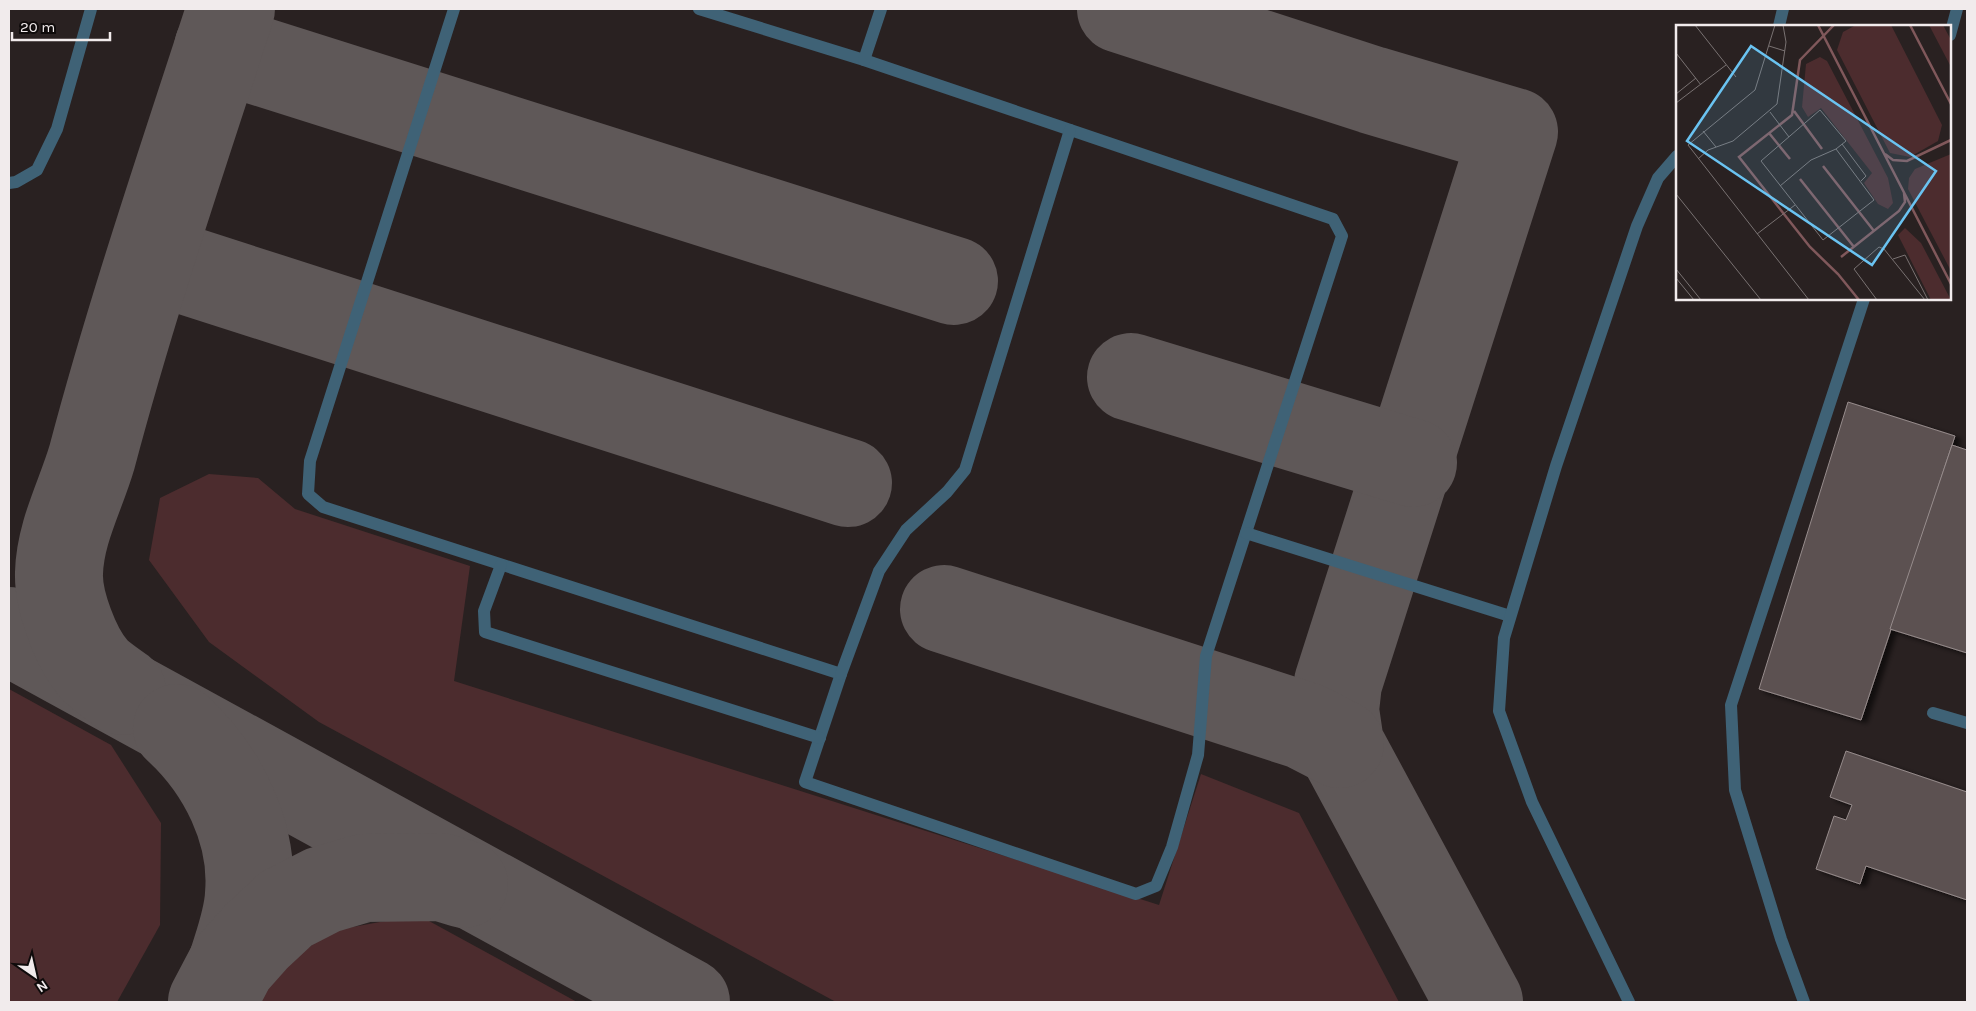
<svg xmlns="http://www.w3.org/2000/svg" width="1976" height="1011" viewBox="0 0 1976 1011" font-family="Karla,sans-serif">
  <defs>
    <filter id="shadow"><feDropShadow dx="5.5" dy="3" stdDeviation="2.5" flood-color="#0009"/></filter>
  </defs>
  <rect width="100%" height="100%" fill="#292121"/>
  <g fill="#4c2c2e">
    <path d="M209 474 258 478 295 509 470 566 454 681 1159 905 1201 774 1299 813 1399 1002H836L319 722 209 642 149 560 160 498Z"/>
    <path d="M9 689 111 745 161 823 160 925 117 1002H9Z"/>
    <path d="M418 915 577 1002H247L254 988 331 931Z"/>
  </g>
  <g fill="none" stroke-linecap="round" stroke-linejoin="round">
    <g stroke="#5f5858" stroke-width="88">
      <path d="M1121 9 1372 90 1514 132 1338 683 1335 710 1340 744 1479 1002"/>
      <path d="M218 48 954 281"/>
      <path d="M151 259 848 483"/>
      <path d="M1131 377 1413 463"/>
      <path d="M944 609 1305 726 1340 744"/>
      <path d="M9 631 686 1002"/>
      <path d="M122 691C114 685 103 678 95 670 76 649 58 601 59 573 60 532 81 495 92 457 132 306 183 157 231 9"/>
      <path d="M177 728C222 769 254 832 249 894 248 918 239 941 232 964"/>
      <path d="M212 1002 232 964 256 937 286 909 323 890 364 878 441 877 464 884"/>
    </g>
  </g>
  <g fill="#5b5151" stroke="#978c8c" filter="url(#shadow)">
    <path d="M1848 402 1955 436 1861 720 1759 689Z"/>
    <path d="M1952 445 1967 450V653L1890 629Z"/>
    <path d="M1846 751 1967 792V900L1866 866 1860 884 1816 869 1834 816 1846 820 1852 805 1830 797Z"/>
  </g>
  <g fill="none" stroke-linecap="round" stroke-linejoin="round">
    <g stroke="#3f6276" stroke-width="12">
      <path d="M454 9 310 461 308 494 323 507 841 674 805 782 1136 894 1156 886 1172 847 1198 755 1206 656 1342 236 1333 219 864 60 699 9"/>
      <path d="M1779 26 1783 9"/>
      <path d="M1950 35 1957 9"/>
      <path d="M864 60 881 9"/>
      <path d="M9 183 16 182 37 170 57 129 91 9"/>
      <path d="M1246 533 1510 616"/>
      <path d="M501 565 484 611 485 632 820 738"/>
      <path d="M841 674 879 571 906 530 947 492 965 470 1070 130"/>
      <path d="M1933 713 1967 723"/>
      <path d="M1629 1002 1532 802 1499 711 1504 638 1556 466 1637 226 1658 178 1677 156"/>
      <path d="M1804 1002 1781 939 1735 790 1731 705 1864 299"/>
    </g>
  </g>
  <g transform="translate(1676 25)">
    <rect width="275" height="275" fill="#292121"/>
    <path d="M180 0H215L266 100 262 116 234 132 214 128 161 25 167 7ZM253 0H267L275 15V42ZM144 32 151 36 212 153 217 178 212 184 202 179 188 158 196 148 145 83 132 92 126 82 130 39ZM275 129V246L232 164 233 153 239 144ZM229 203 245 218 275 275H255L222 210Z" fill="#4c2c2e"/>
    <path fill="none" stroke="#80585b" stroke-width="2.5" d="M142 0 275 259M158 0 124 35 116 90 63 132 134 222 162 249 183 275M234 0 275 79M118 86 146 124M93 108 114 134M209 129 217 135 231 136 275 115M147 141 198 206M124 154 178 222M165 232 223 186 229 177 228 168"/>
    <path fill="none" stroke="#797272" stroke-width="1" d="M19 0 60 52M99 0 79 65 12 120 133 275M93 21 109 26M0 28 25 60M0 69 20 53M0 78 50 40M144 85 170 116 160 124 198 175 147 215 85 136ZM94 87 113 112M27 106 40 122M166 119 190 151 185 156M22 134 32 125 57 116 101 79 110 17 107 0M104 161 135 135 160 124M0 169 85 275M81 209 119 180M217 234 229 230 252 275M0 244 25 275M0 253 18 275M201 275 178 244 203 222 208 224 249 275"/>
    <path fill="#6ac3f1" fill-opacity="0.15" stroke="#6ac3f1" stroke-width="2.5" d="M75 21 260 146 196 240 11 116Z"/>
    <rect width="275" height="275" fill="none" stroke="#f1ebec" stroke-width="2.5"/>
  </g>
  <rect width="1976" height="1011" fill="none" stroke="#f1ebec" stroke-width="20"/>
  <g transform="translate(35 976) rotate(146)" stroke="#0f0b0b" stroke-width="4" paint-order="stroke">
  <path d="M0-4L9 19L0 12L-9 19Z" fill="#f1ebec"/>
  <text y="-8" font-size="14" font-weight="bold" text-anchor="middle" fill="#f1ebec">N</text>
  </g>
  <path d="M12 32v8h98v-8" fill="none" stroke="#f1ebec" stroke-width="2.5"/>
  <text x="20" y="32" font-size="15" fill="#f1ebec" stroke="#0f0b0b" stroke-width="4" paint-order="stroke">20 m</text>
</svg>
